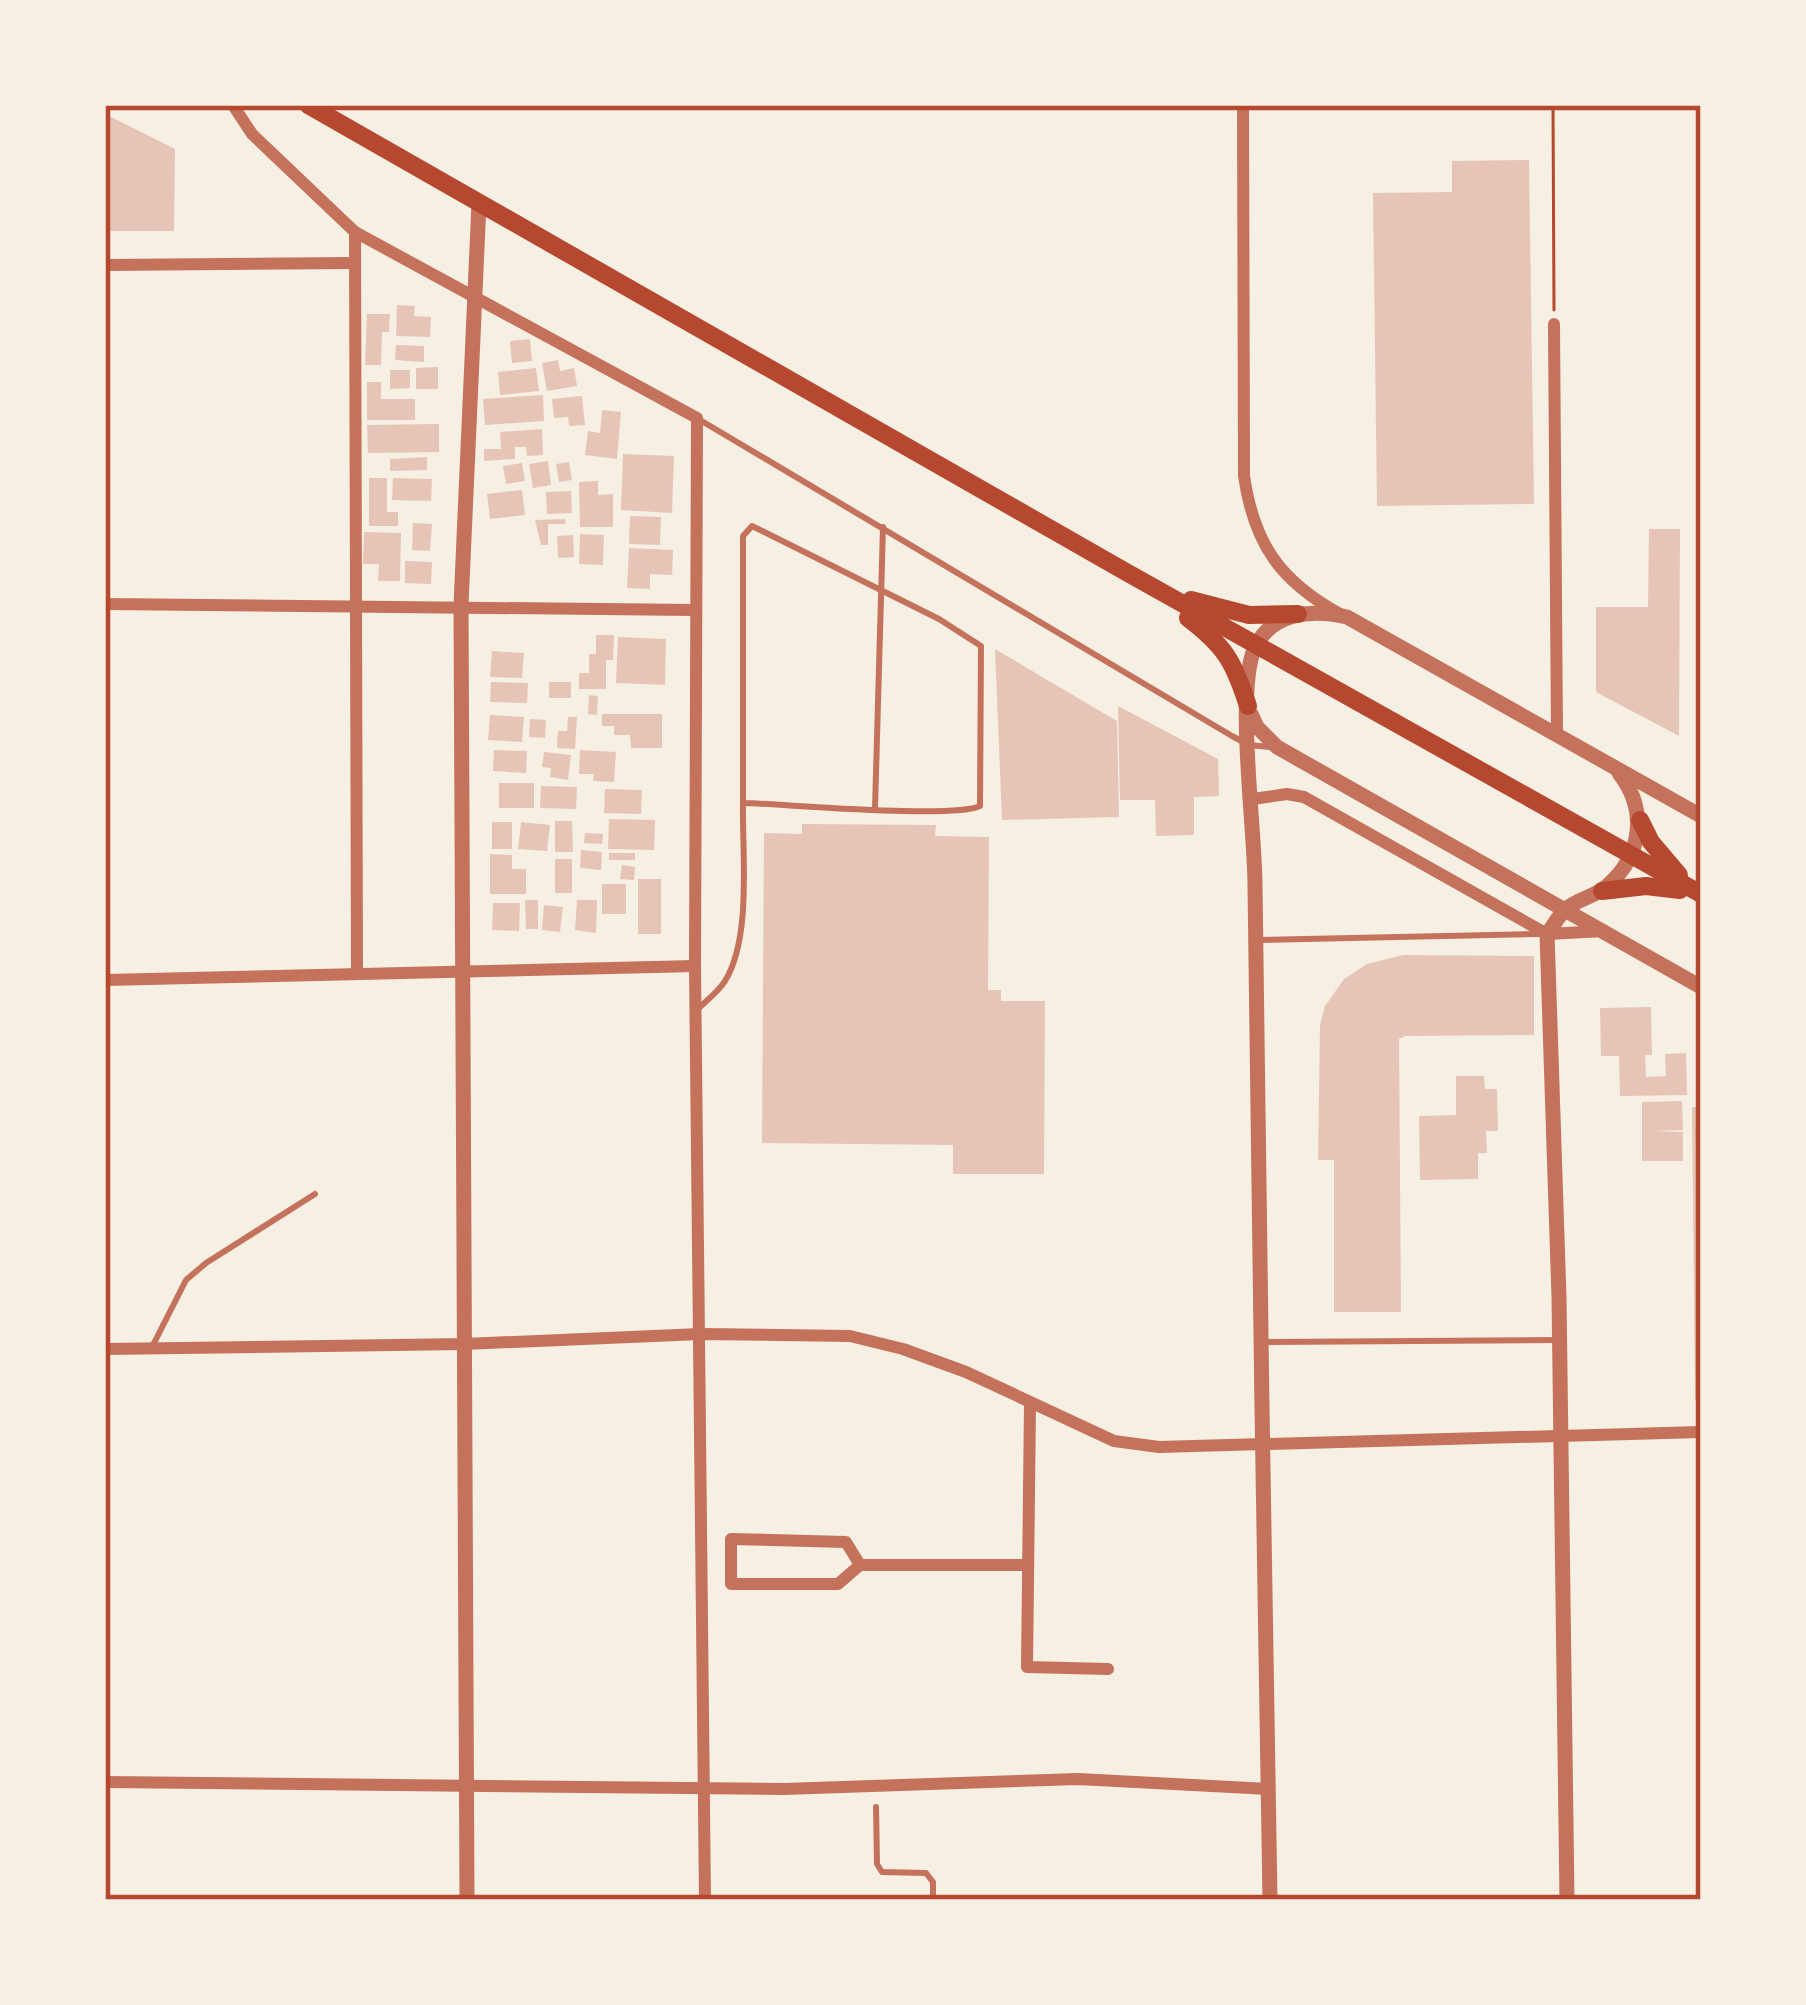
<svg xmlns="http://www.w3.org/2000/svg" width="1806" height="2005" viewBox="0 0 1806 2005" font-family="'Roboto Condensed',sans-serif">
  <rect width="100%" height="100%" fill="#f6efe4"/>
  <g fill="#e6c5b7">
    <path d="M105 114 175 149 174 231H105Z"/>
    <path d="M1529 160 1534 504 1377 506 1373 193 1452 192V161Z"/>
    <path d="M397 305 415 306 414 316 431 317 430 337 396 336Z"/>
    <path d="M367 314H390L389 332H382L381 365H365Z"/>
    <path d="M530 339 532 361 512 363 510 341Z"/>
    <path d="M396 345 424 346V362L395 360Z"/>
    <path d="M558 360 560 371 574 368 577 386 547 391 542 363Z"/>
    <path d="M438 367V389H416V368Z"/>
    <path d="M536 368 539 391 500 395 498 372Z"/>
    <path d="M390 370H410V388L390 389Z"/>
    <path d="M367 382H381V399H415V420H367Z"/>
    <path d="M543 395 544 421 485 425 483 399Z"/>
    <path d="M582 396 585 425 569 426 568 417 554 418 552 399Z"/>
    <path d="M602 410 621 412 617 459 585 455 588 431 600 433Z"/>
    <path d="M439 424V452L368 453 367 425Z"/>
    <path d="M542 429 543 455 527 456 526 447H515V459L484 461V449H501L500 432Z"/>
    <path d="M623 454 674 456 672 513 621 510Z"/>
    <path d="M427 457V470L390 471V459Z"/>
    <path d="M548 461 551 485 533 488 529 464Z"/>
    <path d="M569 462 572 480 559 482 556 464Z"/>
    <path d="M522 463 525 481 506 484 503 466Z"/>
    <path d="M369 478H387V512H398V526H369Z"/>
    <path d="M393 478 432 479 431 501 392 500Z"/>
    <path d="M598 481V495L613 494V527H580L579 482Z"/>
    <path d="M522 490 525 515 490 519 487 494Z"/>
    <path d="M571 491 572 513 547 514 546 492Z"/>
    <path d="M630 516 661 517 660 545 629 544Z"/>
    <path d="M565 519 566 524H548V545H541L535 520Z"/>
    <path d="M413 523 432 524 430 551 412 550Z"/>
    <path d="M1649 529H1680L1679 736 1596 692V607H1648Z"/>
    <path d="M364 532 401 533 400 581H378L379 564H363Z"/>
    <path d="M580 534 604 535 603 565 579 564Z"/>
    <path d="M573 535 574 557 558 558 557 536Z"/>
    <path d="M629 548 673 550 672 575 650 574V589L627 588Z"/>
    <path d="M405 561 432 562 431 584 405 583Z"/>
    <path d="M596 635H614L613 660H606V689H579V673H589V654H596Z"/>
    <path d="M618 637 666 639 665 685 616 683Z"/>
    <path d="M995 649 1117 721 1119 817 1002 820Z"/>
    <path d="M492 651 524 653 522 678 490 677Z"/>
    <path d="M491 682 528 683 527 703 490 702Z"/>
    <rect x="549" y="682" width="22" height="16"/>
    <path d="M589 695 598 696 597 715 588 714Z"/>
    <path d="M1118 706 1218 759 1219 796 1194 797V835L1156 836 1155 800H1120Z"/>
    <path d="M602 714H662V748H631L630 735H614V726H602Z"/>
    <path d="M490 715 524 717 522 742 488 740Z"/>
    <path d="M568 717H577L575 749 557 748 558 731H567Z"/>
    <path d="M530 719 546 720 545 738 529 737Z"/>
    <path d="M494 750 527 751 526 773 493 771Z"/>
    <path d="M580 750 616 752 614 782 593 781 594 774H579Z"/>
    <path d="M544 752 571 755 568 780 550 777 551 768 542 767Z"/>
    <rect x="499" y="783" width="35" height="25"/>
    <path d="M541 786 577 787 576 809 540 808Z"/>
    <path d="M605 789 642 790 641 814 604 813Z"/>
    <path d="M609 819 655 820 654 850 608 849Z"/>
    <path d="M555 821H572L573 852H555Z"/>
    <rect x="492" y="822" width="20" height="27"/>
    <path d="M521 822 550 825 547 851 518 849Z"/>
    <path d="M802 824 936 825 935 836 989 837 988 990H1001V1001H1045L1044 1174H953V1145L762 1143 764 833 802 834Z"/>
    <path d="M585 833 603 834 602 844 584 843Z"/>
    <path d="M581 850 602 852 601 870 580 868Z"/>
    <rect x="609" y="853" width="26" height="7"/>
    <path d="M490 854 512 855V869H526V894H490Z"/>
    <rect x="555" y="859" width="17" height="34"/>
    <path d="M622 865 635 867 634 880 620 879Z"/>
    <rect x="638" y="879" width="23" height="55"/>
    <rect x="602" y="884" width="24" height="30"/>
    <path d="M525 900H538V929H526Z"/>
    <path d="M577 900H597L596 933 575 930Z"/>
    <path d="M493 903H520L519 931 492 930Z"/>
    <path d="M544 905 563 907 560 932 542 930Z"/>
    <path d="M1403 955 1534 956V1035L1405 1036 1399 1039 1401 1312H1334V1160H1318L1320 1025 1325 1006 1344 979 1367 964Z"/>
    <path d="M1651 1007 1652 1055H1645L1646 1077 1666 1076 1665 1054 1686 1053 1687 1095 1620 1096 1619 1056H1601L1600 1008Z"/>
    <path d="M1456 1076H1484L1485 1089H1497L1498 1131H1486L1487 1153H1478V1179L1420 1180 1419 1116 1456 1115Z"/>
    <path d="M1682 1101 1683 1130 1653 1131 1683 1132V1161H1642V1102Z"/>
    <path d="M1692 1107H1701V1400H1695Z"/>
  </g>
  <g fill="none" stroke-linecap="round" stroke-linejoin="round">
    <path stroke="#b5482f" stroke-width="3" d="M1553 105 1554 310"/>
    <g stroke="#c5725c" stroke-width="6">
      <path d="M700 420 1232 736 1249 745 1270 747"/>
      <path d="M752 526 939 619 981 646 980 806C952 819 785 804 743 803V536Z"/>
      <path d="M875 808 883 527"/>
      <path d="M1259 940 1540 934"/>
      <path d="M699 1008C707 1000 719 991 725 981 752 937 742 853 743 803"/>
      <path d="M1262 1342 1559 1340"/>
      <path d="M152 1347 186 1280 206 1263 315 1194"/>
      <path d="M876 1807 877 1864 882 1872 926 1873 933 1882V1900"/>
    </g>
    <g stroke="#c5725c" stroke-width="12">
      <path d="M233 105 252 134 355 232 697 418 695 966 705 1900"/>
      <path d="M1243 105 1244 476C1254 544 1280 581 1340 614"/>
      <path d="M355 232 357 972"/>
      <path d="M105 265 353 263"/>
      <path d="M1554 324 1557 736"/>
      <path d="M105 604 694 610"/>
      <path d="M1253 799 1287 794 1304 797 1547 934 1605 931"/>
      <path d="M105 980 695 966"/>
      <path d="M105 1349 464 1344 700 1334 850 1336 903 1349 966 1372 1114 1441 1159 1447 1701 1432"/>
      <path d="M1030 1404 1027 1667 1108 1669"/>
      <path d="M860 1565 846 1542 731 1539V1584H838L860 1565H1026"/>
      <path d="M105 1782 784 1789 1078 1779 1269 1789"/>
    </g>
    <g stroke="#c5725c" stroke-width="15">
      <path d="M1251 714 1257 727 1277 747 1701 987"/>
      <path d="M467 1900 461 605 479 203"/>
      <path d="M1270 1900C1266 1562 1257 1223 1255 885 1255 830 1236 693 1254 650 1270 612 1311 609 1347 617L1701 816"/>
      <path d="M1567 1900 1559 1297 1547 934C1553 927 1558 916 1565 910 1576 899 1595 897 1607 886 1642 856 1648 810 1619 773"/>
    </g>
    <g stroke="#b5482f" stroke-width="18">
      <path d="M308 105 1126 572 1701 894"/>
      <path d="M1191 600 1249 615 1298 614"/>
      <path d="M1188 618C1225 646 1234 662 1248 706"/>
      <path d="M1640 820 1651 842 1679 875"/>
      <path d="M1602 891 1646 886 1680 890"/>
    </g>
  </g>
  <rect width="1806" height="2005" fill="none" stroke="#f6efe4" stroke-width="216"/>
  <rect x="108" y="108" width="1590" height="1789" fill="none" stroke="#b5482f" stroke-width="4.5"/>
</svg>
